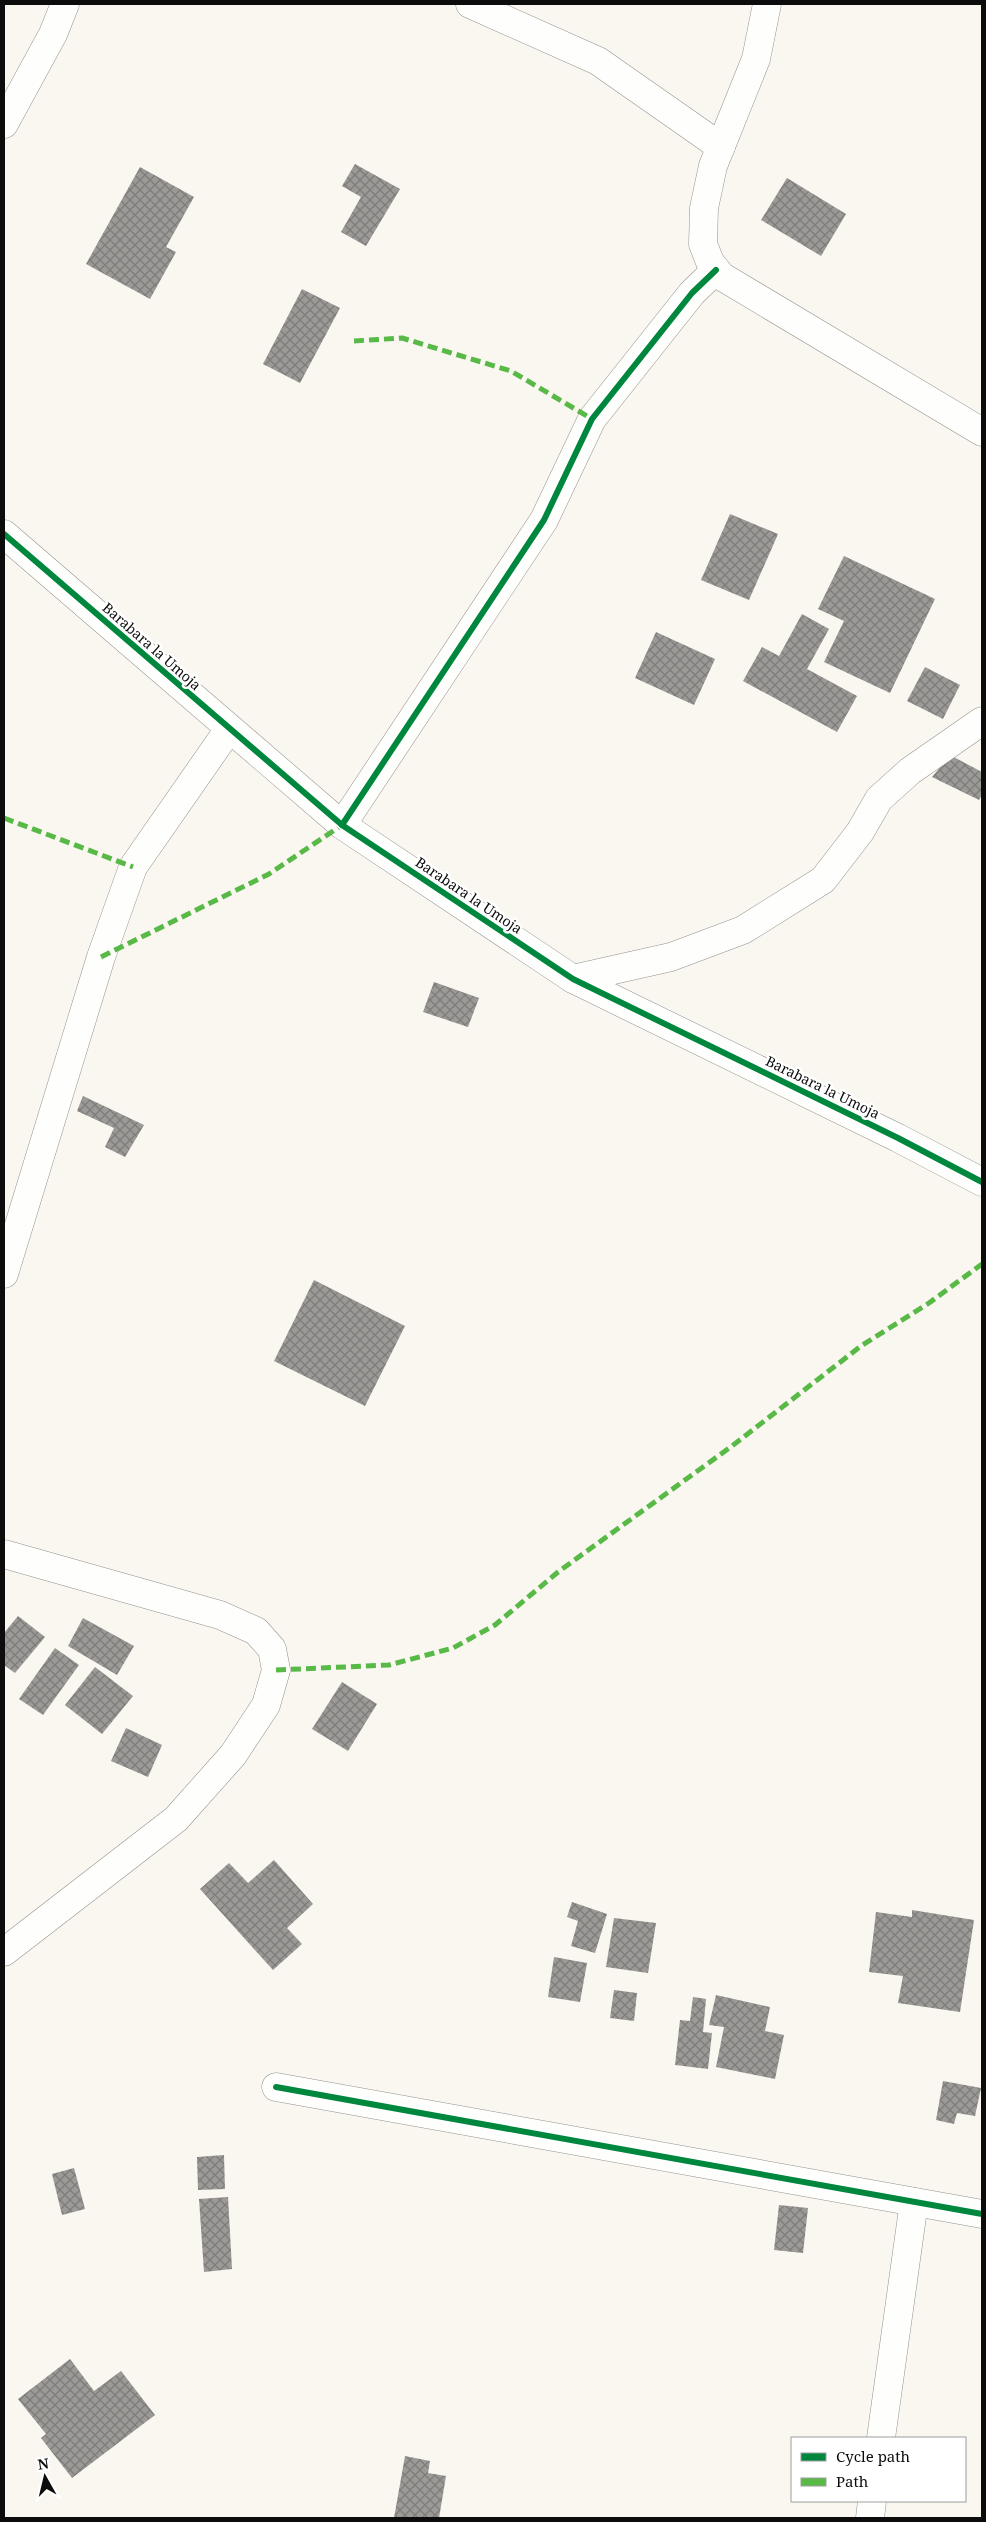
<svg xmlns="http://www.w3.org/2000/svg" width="986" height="2522" viewBox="0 0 986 2522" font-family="'Noto Serif',serif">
  <defs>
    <pattern id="building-cross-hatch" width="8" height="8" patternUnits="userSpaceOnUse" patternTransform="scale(1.25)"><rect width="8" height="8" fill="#9c9a97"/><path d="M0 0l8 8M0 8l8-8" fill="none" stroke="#7e7c7a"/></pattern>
  </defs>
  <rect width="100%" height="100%" fill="#faf7f1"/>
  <g fill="url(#building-cross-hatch)">
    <path d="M355 164 400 189 366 246 341 232 361 197 342 186Z"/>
    <path d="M140 167 194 197 166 247 176 252 150 299 86 264Z"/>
    <path d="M787 178 846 214 821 256 761 220Z"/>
    <path d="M302 289 340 308 300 383 263 364Z"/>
    <path d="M730 514 778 534 749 600 701 580Z"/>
    <path d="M844 556 935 599 890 693 824 662 844 621 818 609Z"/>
    <path d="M802 614 829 629 807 669 857 696 837 732 743 681 762 647 779 656Z"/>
    <path d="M656 632 715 659 694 705 635 678Z"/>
    <path d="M925 667 960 685 943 719 907 701Z"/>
    <path d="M948 754 982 772V795L979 800 932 777 943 764Z"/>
    <path d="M434 982 479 998 468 1027 423 1012Z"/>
    <path d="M83 1096 144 1125 125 1157 105 1147 114 1128 77 1111Z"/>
    <path d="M314 1280 405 1326 365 1406 274 1361Z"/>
    <path d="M18 1616 45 1637 15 1673 4 1665V1633Z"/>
    <path d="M83 1618 134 1646 117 1675 68 1646Z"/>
    <path d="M55 1648 79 1665 43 1715 19 1699Z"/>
    <path d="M95 1667 133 1696 102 1734 65 1705Z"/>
    <path d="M342 1682 377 1704 348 1751 312 1729Z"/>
    <path d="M126 1728 162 1745 148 1777 111 1761Z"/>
    <path d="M274 1860 313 1904 287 1928 302 1944 273 1970 200 1889 229 1863 248 1883Z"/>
    <path d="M572 1902 607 1914 595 1953 571 1946 578 1921 567 1917Z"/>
    <path d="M912 1910 974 1920 960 2012 898 2003 903 1976 869 1972 876 1912 912 1917Z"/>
    <path d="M614 1918 656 1923 648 1973 606 1967Z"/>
    <path d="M554 1957 587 1963 580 2002 548 1997Z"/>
    <path d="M614 1990 637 1993 634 2021 610 2018Z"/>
    <path d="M716 1995 770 2007 765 2031 784 2035 775 2079 716 2067 724 2027 709 2025Z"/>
    <path d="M693 1997 706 1999 703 2032 712 2033 708 2069 675 2065 680 2020 690 2021Z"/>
    <path d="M943 2081 981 2088 975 2116 957 2113 954 2124 936 2120Z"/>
    <path d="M224 2155 225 2189 198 2190 197 2157Z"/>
    <path d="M74 2168 85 2209 62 2215 52 2174Z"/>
    <path d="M228 2197 232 2269 204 2272 199 2199Z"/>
    <path d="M779 2205 808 2208 803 2253 774 2250Z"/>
    <path d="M70 2359 94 2391 121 2371 155 2415 72 2478 41 2438 46 2434 18 2399Z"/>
    <path d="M405 2456 430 2461 428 2473 446 2476 439 2518H394Z"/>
  </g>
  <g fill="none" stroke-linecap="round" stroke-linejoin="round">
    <defs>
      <g id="minor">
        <path d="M470 4 598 61 721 147"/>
        <path d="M767 4 756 59 713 166 704 208 703 244 710 262 721 276 982 432"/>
        <path d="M4 124 53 34 65 4"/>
        <path d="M4 534 342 825 573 979 898 1138 982 1182"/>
        <path d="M342 825 544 520 592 419 692 293 716 270"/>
        <path d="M573 979 671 957 743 930 823 880 860 832 879 799 910 771 982 721"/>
        <path d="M4 1274 101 957 133 867 229 729"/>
        <path d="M4 1554 220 1615 256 1631 272 1649 276 1670 266 1705 233 1755 176 1819 4 1952"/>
        <path d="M276 2087 982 2214"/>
        <path d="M881 2438 914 2202"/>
        <path d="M870 2518 872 2501"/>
      </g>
    </defs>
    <use href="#minor" stroke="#93928f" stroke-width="29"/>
    <use href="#minor" stroke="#fefefd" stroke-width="28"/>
    <g stroke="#58b947" stroke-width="5" stroke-dasharray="10 5" stroke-linecap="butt">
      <path d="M354 341 402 338 511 371 592 419"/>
      <path d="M4 818 133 867"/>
      <path d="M101 957 269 874 342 825"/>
      <path d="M276 1670 389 1665 453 1648 495 1625 558 1572 732 1446 861 1346 929 1303 982 1264"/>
    </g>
    <defs>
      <g id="cycleway">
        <path d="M4 534 342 825 573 979 898 1138 982 1182"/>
        <path d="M342 825 544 520 592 419 692 293 716 270"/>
        <path d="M276 2087 982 2214"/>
      </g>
    </defs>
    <use href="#cycleway" stroke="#fff" stroke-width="9"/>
    <use href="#cycleway" stroke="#00873e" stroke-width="6"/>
  </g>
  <g text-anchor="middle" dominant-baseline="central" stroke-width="5" stroke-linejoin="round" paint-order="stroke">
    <g font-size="14" fill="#0c0c0c" stroke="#fff">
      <text transform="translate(152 646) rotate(41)">Barabara la Umoja</text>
      <text transform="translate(469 895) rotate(34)">Barabara la Umoja</text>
      <text transform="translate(823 1087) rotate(26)">Barabara la Umoja</text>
    </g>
  </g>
  <rect width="986" height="2522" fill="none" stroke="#0c0c0c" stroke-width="10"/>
  <rect x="791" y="2437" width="175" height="65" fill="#ffffff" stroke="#9e9e9e"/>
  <rect x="801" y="2453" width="25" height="8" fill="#00873e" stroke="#9e9e9e"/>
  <text x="836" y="2462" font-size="15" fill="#0c0c0c">Cycle path</text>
  <rect x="801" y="2478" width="25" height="8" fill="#58b947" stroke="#9e9e9e"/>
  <text x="836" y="2487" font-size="15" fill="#0c0c0c">Path</text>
  <g transform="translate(45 2477) rotate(352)" stroke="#ffffff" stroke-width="4" paint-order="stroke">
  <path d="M0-4L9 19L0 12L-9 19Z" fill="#0c0c0c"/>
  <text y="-8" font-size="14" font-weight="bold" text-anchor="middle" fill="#0c0c0c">N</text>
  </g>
</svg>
